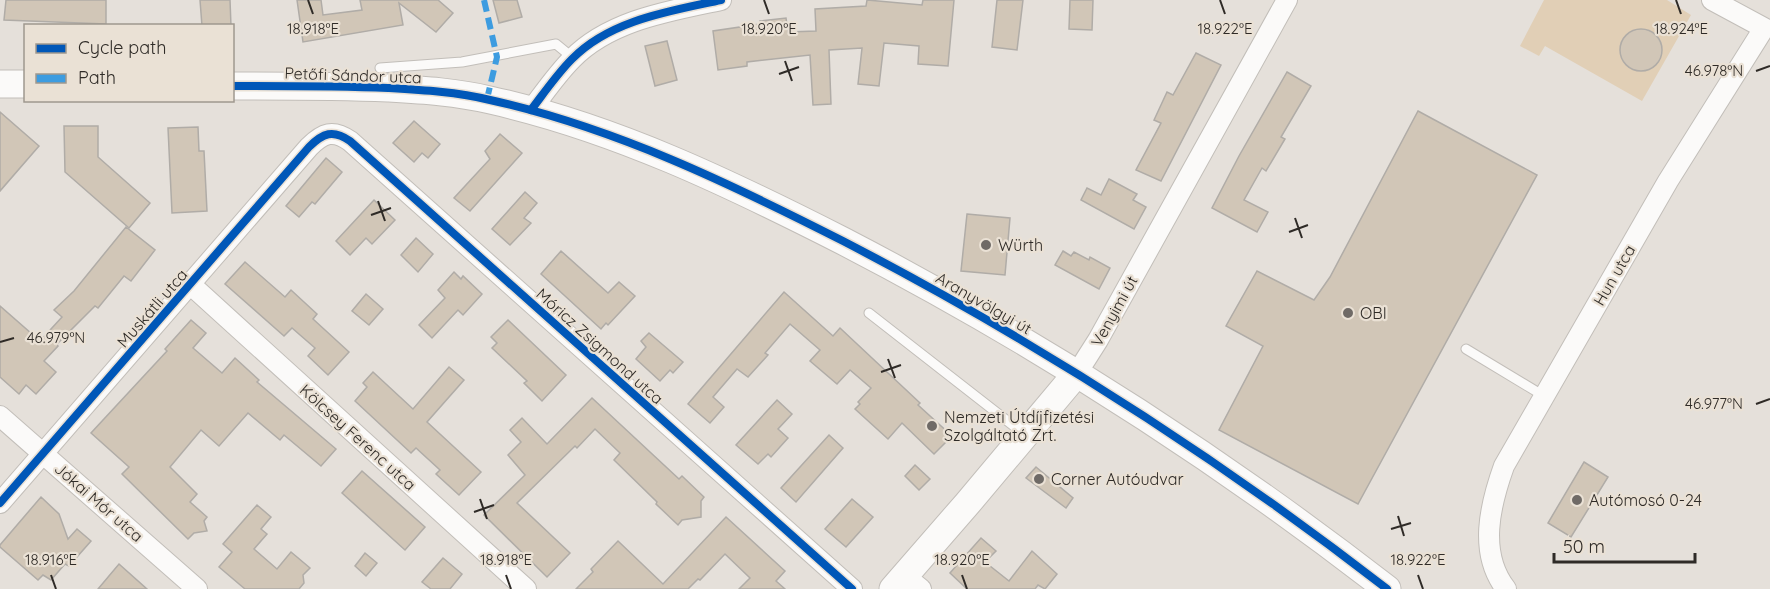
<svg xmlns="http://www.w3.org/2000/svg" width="1770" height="589" viewBox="0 0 1770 589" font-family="Quicksand,sans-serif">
  <rect width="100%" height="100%" fill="#e5e0da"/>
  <path fill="#e1cfb6" d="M1544 0H1667L1691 15 1642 101 1545 46 1539 56 1520 46Z"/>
  <g fill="#d1c6b7" stroke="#b0aca7" stroke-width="1.5">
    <path d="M6 0H106V24L4 20Z"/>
    <path d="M200 0H230L231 26H202Z"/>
    <path d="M297 0H321L323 15 362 10 360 0H438L453 13 436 32 399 3 403 25 303 42Z"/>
    <path d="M493 0H517L522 17 499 23Z"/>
    <path d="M867 0 922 5 923 0H954L948 66 918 64 919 46 884 43 879 86 858 84 862 48 829 50 831 104 813 105 810 55 747 62V66L718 70 713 31 760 24V21L786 18 788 32 816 31 815 9 866 6Z"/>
    <path d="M997 0H1023L1017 50 992 47Z"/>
    <path d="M1070 0H1093L1092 30 1069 29Z"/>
    <circle cx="1641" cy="50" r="21"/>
    <path d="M667 41 677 80 655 86 645 46Z"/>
    <path d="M1196 53 1221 65 1161 181 1136 170 1161 123 1154 120 1167 92 1173 95Z"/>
    <path d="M1287 72 1311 86 1281 137 1285 139 1266 171 1262 168 1244 200 1268 212 1257 232 1212 208 1239 156Z"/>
    <path d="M1418 111 1537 175 1358 504 1219 430 1263 346 1226 326 1257 271 1314 300 1330 277Z"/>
    <path d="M0 112 39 146 0 191Z"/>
    <path d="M414 121 440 144 428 158 422 153 414 162 393 143Z"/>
    <path d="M64 126H98V157L150 203 129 228 65 172Z"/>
    <path d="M198 127 199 151H204L207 211 172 213 168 128Z"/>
    <path d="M500 134 522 153 470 211 454 198 490 159 485 151Z"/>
    <path d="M326 158 342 172 315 204 312 202 299 217 286 206Z"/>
    <path d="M1109 179 1137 194 1133 200 1146 207 1134 229 1081 200 1087 188 1101 195Z"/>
    <path d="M525 192 537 203 524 218 531 223 510 245 492 229Z"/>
    <path d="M374 200 395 220 372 244 366 238 350 255 336 241Z"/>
    <path d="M967 214 1010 218 1005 275 961 271Z"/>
    <path d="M126 227 155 250 131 281 124 276 98 308 95 306 57 344 58 346 44 361 56 372 36 394 26 385 19 394 0 377V306L40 341 62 317 54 310 74 291Z"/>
    <path d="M416 238 433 254 418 272 401 255Z"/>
    <path d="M561 251 608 293 619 282 635 296 608 325 606 323 601 329 541 274Z"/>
    <path d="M1063 251 1071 256 1074 252 1089 260 1090 257 1110 268 1099 289 1055 265Z"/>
    <path d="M245 262 285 297 291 290 317 314 313 319 349 352 328 375 308 356 315 348 292 328 284 336 225 284Z"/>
    <path d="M454 272 461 279 463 276 482 294 463 315 458 310 432 338 419 325 445 298 438 290Z"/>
    <path d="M784 292 833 336 840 328 920 403 918 405 952 436 934 454 902 423 888 439 855 409 860 404 858 402 871 388 850 370 837 384 810 361 820 350 790 324 765 353 768 355 748 377 737 369 713 397 724 407 710 423 688 404Z"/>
    <path d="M366 294 383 309 369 325 352 311Z"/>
    <path d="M191 320 206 333 193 348 222 373 235 358 259 380 257 382 336 449 321 466 284 435 280 440 248 413 219 446 201 430 170 467 197 494 190 502 207 517 204 521 207 531 194 533 188 539 122 474 129 467 91 433 167 351 165 349Z"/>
    <path d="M508 320 566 375 542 401 524 383 527 381 492 348 497 343 491 337Z"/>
    <path d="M649 333 683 362 673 373 670 370 660 381 636 359 646 347 641 341Z"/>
    <path d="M449 367 464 380 427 422 481 472 459 495 436 474 440 470 416 448 411 453 355 401 367 387 363 383 373 372 413 409Z"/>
    <path d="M592 398 679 479 682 476 704 497 701 501V517L682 520 678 525 656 504 657 502 614 460 620 453 595 429 577 448 575 446 517 503 570 553 547 577 484 515 525 475 508 455 521 442 510 430 522 418 547 444Z"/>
    <path d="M777 400 792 414 778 429 788 438 771 457 768 454 758 464 736 445Z"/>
    <path d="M829 435 843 448 796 502 781 488Z"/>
    <path d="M1584 462 1608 477 1571 537 1548 523Z"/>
    <path d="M915 465 930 479 919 490 905 476Z"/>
    <path d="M1036 467 1073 498 1066 508 1026 478Z"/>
    <path d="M362 471 425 527 405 550 342 493Z"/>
    <path d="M41 497 59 514 68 539 77 529 91 541 69 566 65 564 51 580 43 575 38 580 0 547V545Z"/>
    <path d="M852 499 873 517 846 547 825 529Z"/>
    <path d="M257 505 271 517 261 529 267 534 254 549 277 569 291 552 310 568 303 575 304 583 299 589H245L219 567 232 552 223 544Z"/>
    <path d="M726 517 785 571 776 581 785 589H739L750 578 725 554 700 580 698 579 688 589H576L593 572 591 569 618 541 663 584Z"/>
    <path d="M981 538 996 551 985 562 1009 581 1032 551 1057 574 1045 589 1038 585 1035 589H967L950 573Z"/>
    <path d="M365 553 377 563 366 576 355 566Z"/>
    <path d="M443 558 462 574 450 589H431L422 582Z"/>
    <path d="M119 564 147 589H98Z"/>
  </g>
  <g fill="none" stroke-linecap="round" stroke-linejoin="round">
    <defs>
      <g id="lane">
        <path d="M380 68 462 62 556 44 573 58"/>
        <path d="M869 313 1024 434"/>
        <path d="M1466 349 1544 396"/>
      </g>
      <g id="street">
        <path d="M531 110C544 93 557 74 572 59 610 20 670 11 721 0"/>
        <path d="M190 284 526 589"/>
        <path d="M1077 373 1098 340 1287 0"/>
        <path d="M0 416 197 589"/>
        <path d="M0 503 309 147C323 133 333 129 350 141L852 589"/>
        <path d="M905 576 921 589"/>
        <path d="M1506 589C1478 553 1490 505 1504 466L1668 181 1764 28 1712 0"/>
      </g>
      <g id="secondary">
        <path d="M0 84H26"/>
        <path d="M232 86C284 86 336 86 388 88 422 90 457 92 490 100 615 128 729 183 843 241 1034 340 1217 457 1387 589"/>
        <path d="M893 589 967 504 1077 373"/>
      </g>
    </defs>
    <use href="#lane" stroke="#c2beb9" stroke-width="11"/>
    <use href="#street" stroke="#c2beb9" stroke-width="22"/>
    <use href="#secondary" stroke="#c2beb9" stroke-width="29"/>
    <use href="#lane" stroke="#fbfaf9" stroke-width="9"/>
    <use href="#street" stroke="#fbfaf9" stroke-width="20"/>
    <use href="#secondary" stroke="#fbfaf9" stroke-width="27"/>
    <path stroke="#3d9ce0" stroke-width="6" stroke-dasharray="12 6" stroke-linecap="butt" d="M484 0 497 57 487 99"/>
    <defs>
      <g id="cycleway">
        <path d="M232 86C284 86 336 86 388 88 422 90 457 92 490 100 615 128 729 183 843 241 1034 340 1217 457 1387 589"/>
        <path d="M531 110C544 93 557 74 572 59 610 20 670 11 721 0"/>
        <path d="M0 503 309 147C323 133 333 129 350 141L852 589"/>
      </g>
    </defs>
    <use href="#cycleway" stroke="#eae1d5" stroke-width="11"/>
    <use href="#cycleway" stroke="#0057b8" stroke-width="8"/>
  </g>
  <path fill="none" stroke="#2f2b27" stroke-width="2" d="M308 0 313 14M764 0 769 14M1220 0 1225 14M1676 0 1681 14M785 61 792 81M1756 71 1770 66M779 74 799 67M378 201 385 221M371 215 391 208M1295 218 1302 238M1289 232 1308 225M0 342 14 338M888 359 895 378M881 372 901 365M1756 404 1770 399M480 499 487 519M474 512 494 505M1398 516 1404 536M1391 529 1411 523M51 575 56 589M506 575 511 589M962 575 967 589M1418 575 1423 589"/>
  <g fill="#6f6a66" stroke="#eae1d5" stroke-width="2">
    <circle cx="986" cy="245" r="6"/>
    <circle cx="1348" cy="313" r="6"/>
    <circle cx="932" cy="426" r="6"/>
    <circle cx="1039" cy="479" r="6"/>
    <circle cx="1577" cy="500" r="6"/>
  </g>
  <g text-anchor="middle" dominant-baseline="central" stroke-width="4.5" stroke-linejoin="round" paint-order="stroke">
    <g font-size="16" fill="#2f2b27" stroke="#eae1d5">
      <text transform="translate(353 75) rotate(2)">Petőfi Sándor utca</text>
      <text transform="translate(1614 275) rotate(-60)">Hun utca</text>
      <text transform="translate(984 303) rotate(30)">Aranyvölgyi út</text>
      <text transform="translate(152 308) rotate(-49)">Muskátli utca</text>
      <text transform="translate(1114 311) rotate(-61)">Venyimi út</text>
      <text transform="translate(600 346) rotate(42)">Móricz Zsigmond utca</text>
      <text transform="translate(358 437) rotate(42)">Kölcsey Ferenc utca</text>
      <text transform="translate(99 502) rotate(41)">Jókai Mór utca</text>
    </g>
    <g font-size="16" fill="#2f2b27" stroke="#eae1d5" text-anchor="start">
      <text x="998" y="245">Würth</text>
      <text x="1360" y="313">OBI</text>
      <text x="944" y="417">Nemzeti Útdíjfizetési<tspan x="944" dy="18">Szolgáltató Zrt.</tspan></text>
      <text x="1051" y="479">Corner Autóudvar</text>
      <text x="1589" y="500">Autómosó 0-24</text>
    </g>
  </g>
  <g font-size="15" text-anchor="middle" fill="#2f2b27" stroke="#eae1d5" stroke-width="4.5" stroke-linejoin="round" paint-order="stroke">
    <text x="313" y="34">18.918°E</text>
    <text x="769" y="34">18.920°E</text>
    <text x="1225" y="34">18.922°E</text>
    <text x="1681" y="34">18.924°E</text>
    <text x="1714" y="76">46.978°N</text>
    <text x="56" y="343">46.979°N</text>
    <text x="1714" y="409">46.977°N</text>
    <text x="51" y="565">18.916°E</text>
    <text x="506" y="565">18.918°E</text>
    <text x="962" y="565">18.920°E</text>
    <text x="1418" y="565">18.922°E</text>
  </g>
  <rect x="24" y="24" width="210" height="78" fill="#eae1d5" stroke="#9f988f" stroke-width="1.5"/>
  <rect x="36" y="44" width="30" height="9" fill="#0057b8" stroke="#9f988f" stroke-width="1.5"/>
  <text x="78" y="54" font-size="18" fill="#2f2b27">Cycle path</text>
  <rect x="36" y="74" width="30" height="9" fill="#3d9ce0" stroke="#9f988f" stroke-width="1.5"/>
  <text x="78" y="84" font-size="18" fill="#2f2b27">Path</text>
  <path d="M1554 553v9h141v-9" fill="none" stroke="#2f2b27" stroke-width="3"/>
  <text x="1563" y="553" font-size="18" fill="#2f2b27" stroke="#eae1d5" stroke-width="4.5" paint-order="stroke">50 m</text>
</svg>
